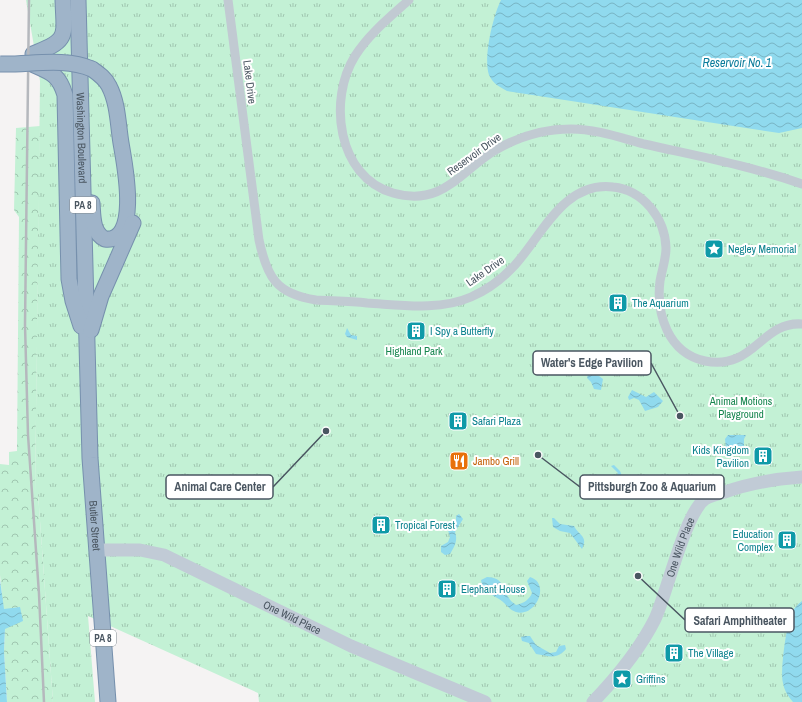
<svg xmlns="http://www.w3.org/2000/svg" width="802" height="702" viewBox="0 0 802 702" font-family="'Archivo Narrow',sans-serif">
  <defs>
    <pattern id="forest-crowns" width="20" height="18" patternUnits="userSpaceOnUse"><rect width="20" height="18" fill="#c3f1d5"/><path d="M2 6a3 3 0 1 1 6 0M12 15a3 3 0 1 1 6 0" fill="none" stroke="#a0c6b0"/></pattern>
    <pattern id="park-tufts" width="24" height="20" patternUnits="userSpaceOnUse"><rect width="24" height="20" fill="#c3f1d5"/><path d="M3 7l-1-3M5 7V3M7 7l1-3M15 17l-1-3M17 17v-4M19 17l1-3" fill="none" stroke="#a0c6b0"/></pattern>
    <pattern id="water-waves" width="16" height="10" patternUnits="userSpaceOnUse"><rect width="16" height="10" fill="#90daee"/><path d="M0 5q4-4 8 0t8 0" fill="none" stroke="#78b4c4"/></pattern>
  </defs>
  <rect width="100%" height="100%" fill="#f5f3f3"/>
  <path fill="url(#forest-crowns)" d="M40 126 35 493H38L53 702H7L4 651 5 629 0 575V464L9 465V452L17 451 19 217 14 210 16 128Z"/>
  <path fill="url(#park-tufts)" d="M26 0H802V702H259L258 693 88 616 95 702H53L38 493H35L40 81Z"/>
  <g fill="url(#water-waves)">
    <path d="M501 0H802V128L779 133 507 91C500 87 493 84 489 75 483 58 493 16 501 0Z"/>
    <path d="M347 328 351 335 357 336V340L347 337 345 334Z"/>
    <path d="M590 374 599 376 603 379 601 390 594 389 591 382 587 378 588 375Z"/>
    <path d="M632 390 646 397 654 392 663 401 658 407 645 411 639 400 634 398 629 400 628 397Z"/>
    <path d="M728 435H746L744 439V447L737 453 726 448 725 439Z"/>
    <path d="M614 465 620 471 622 476 618 483 620 487 615 489 611 497 606 496 618 473 611 466Z"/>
    <path d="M459 514 463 519 455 532C458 540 455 546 450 554L445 555 441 552V546L448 542 450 537 448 530 456 520V516Z"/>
    <path d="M552 518H554L560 524 574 526C578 535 589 536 582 549L570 533 560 531 553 527Z"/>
    <path d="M487 577C505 578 501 588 509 598 510 601 514 603 516 605 524 603 529 600 532 593L527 581 530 577C551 583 536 618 516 612 509 610 506 603 499 599 491 594 482 591 481 580Z"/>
    <path d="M0 580 4 609 20 607 23 621 5 629 4 651 7 702H0Z"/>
    <path d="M802 601V702H793C788 696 784 690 783 683 780 670 786 628 791 616 793 609 797 605 802 601Z"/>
    <path d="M525 636H530L536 645 550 653 556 652 559 646 565 645 566 649C557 660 549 656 536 654L529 643 522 641 521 637Z"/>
  </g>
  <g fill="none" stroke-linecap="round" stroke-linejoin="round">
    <defs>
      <g id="trunk">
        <path id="s3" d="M78 0 90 458 108 702"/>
        <path d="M33 54C70 40 64 36 63 0"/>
        <path d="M32 64C50 72 59 74 65 95L69 279 73 301 81 326"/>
        <path d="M92 69C99 74 105 78 109 86 118 103 118 125 121 143 124 161 141 243 105 239 92 233 93 216 92 203"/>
        <path d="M91 330 101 296 133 223"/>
      </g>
    </defs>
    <use href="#trunk" stroke="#7690ad" stroke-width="17"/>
    <g stroke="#c1cad2" stroke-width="9">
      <path d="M228 0 259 240C267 277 276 294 316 300 333 301 350 301 367 303 401 305 439 311 471 297 487 290 503 278 515 265 542 235 564 181 613 187 643 190 665 218 666 248 666 259 662 270 660 281 656 314 668 353 705 361 754 371 761 321 802 324"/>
      <path d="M409 0C390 17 369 34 355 56 328 99 337 177 393 193 442 207 460 172 494 151 519 136 543 129 571 129 596 129 621 138 644 144 697 156 751 166 802 184"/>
    </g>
    <g stroke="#c1cbd6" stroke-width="13">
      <path id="s1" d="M97 550H140L164 555 351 646 485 702"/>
      <path id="s2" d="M593 702C616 678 640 649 655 619 667 593 685 513 705 499 710 496 718 494 725 492 750 483 775 479 802 477"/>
    </g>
    <use href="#trunk" stroke="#9fb4c9" stroke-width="15"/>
    <path stroke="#b5b8bd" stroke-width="2.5" d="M29 0 25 325 28 435 39 594 44 702"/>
    <defs>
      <path id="trunk-bridge" d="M0 64C30 65 64 57 92 69"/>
    </defs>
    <use href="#trunk-bridge" stroke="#7690ad" stroke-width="17" stroke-linecap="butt"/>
    <use href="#trunk-bridge" stroke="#9fb4c9" stroke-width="15"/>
  </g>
  <defs>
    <symbol id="sight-square" viewBox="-11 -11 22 22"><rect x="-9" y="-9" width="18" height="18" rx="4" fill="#0f9aa8" stroke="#fff"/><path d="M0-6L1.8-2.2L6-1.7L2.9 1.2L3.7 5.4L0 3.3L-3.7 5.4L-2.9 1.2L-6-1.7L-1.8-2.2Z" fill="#fff"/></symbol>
    <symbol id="building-square" viewBox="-11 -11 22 22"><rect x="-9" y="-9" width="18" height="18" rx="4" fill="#0f9aa8" stroke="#fff"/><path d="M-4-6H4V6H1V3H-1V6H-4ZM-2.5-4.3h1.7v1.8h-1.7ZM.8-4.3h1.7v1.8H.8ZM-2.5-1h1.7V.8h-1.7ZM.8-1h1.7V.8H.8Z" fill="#fff"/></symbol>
    <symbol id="restaurant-square" viewBox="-11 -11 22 22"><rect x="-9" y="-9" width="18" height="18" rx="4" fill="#e8710a" stroke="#fff"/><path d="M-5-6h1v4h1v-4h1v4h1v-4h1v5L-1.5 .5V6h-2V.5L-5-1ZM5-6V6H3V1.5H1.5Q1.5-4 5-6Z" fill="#fff"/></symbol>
  </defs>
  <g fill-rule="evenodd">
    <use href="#sight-square" x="703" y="238" width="22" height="22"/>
    <use href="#building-square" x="607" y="292" width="22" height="22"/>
    <use href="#building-square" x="405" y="320" width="22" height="22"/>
    <use href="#building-square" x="447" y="410" width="22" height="22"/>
    <use href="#building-square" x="752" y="445" width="22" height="22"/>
    <use href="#restaurant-square" x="448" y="450" width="22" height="22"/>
    <use href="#building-square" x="370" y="514" width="22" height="22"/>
    <use href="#building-square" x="776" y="529" width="22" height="22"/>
    <use href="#building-square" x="436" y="578" width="22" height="22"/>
    <use href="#building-square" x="663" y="642" width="22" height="22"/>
    <use href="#sight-square" x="611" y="668" width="22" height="22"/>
  </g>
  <g text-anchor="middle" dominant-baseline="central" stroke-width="4" stroke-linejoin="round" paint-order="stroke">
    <g fill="#fff" stroke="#808990" stroke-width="1">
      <rect x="70" y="197" width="26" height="16" rx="3"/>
      <rect x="90" y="630" width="26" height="16" rx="3"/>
    </g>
    <g font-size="10" font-weight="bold" fill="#4a5661">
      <text x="83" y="205">PA 8</text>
      <text x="103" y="638">PA 8</text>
    </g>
    <g font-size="11" fill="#4a5661" stroke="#fff">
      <text transform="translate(250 82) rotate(83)">Lake Drive</text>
      <text stroke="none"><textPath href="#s3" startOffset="138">Washington Boulevard</textPath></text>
      <text transform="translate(474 154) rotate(-36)">Reservoir Drive</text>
      <text transform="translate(485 271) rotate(-35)">Lake Drive</text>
      <text stroke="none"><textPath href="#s3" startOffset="526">Butler Street</textPath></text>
      <text stroke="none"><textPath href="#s2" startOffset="180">One Wild Place</textPath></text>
      <text stroke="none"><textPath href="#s1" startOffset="210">One Wild Place</textPath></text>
    </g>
    <g font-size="11" fill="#0d838f" stroke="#fff" text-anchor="start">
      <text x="728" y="249">Negley Memorial</text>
      <text x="632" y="303">The Aquarium</text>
      <text x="430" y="331">I Spy a Butterfly</text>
      <text x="472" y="421">Safari Plaza</text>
      <text x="749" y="450" text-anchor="end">Kids Kingdom<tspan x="749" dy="13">Pavilion</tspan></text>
      <text x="395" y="525">Tropical Forest</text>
      <text x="773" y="534" text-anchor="end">Education<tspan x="773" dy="13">Complex</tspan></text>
      <text x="461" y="589">Elephant House</text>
      <text x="688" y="653">The Village</text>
      <text x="636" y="679">Griffins</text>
    </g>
    <g font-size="11" fill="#17864f" stroke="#fff">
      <text x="414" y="351">Highland Park</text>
      <text x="741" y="401">Animal Motions<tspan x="741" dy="13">Playground</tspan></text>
    </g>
    <g font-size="11" fill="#c56008" stroke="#fff" text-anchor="start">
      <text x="473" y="461">Jambo Grill</text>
    </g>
    <g font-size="12" font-style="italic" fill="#0c7c9b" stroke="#fff">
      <text x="737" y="63">Reservoir No. 1</text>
    </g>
  </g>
  <path fill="none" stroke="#4a5661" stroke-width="1.5" d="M680 416L651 363M538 455L580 487M326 431L273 487M638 576L685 620"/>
  <g fill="#4a5661" stroke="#fff" stroke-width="1.5">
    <circle cx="680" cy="416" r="4"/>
    <circle cx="538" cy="455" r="4"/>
    <circle cx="326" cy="431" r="4"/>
    <circle cx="638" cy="576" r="4"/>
  </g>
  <g fill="#fff" stroke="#4a5661" stroke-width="1.5">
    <rect x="533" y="351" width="118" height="24" rx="4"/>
    <rect x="580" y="475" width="144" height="24" rx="4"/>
    <rect x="166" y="475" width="107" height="24" rx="4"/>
    <rect x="685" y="608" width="109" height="24" rx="4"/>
  </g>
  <g font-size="12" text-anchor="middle" font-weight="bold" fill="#4a5661">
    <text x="592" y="367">Water's Edge Pavilion</text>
    <text x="652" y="491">Pittsburgh Zoo &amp; Aquarium</text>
    <text x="220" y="491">Animal Care Center</text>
    <text x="740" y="625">Safari Amphitheater</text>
  </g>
</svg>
